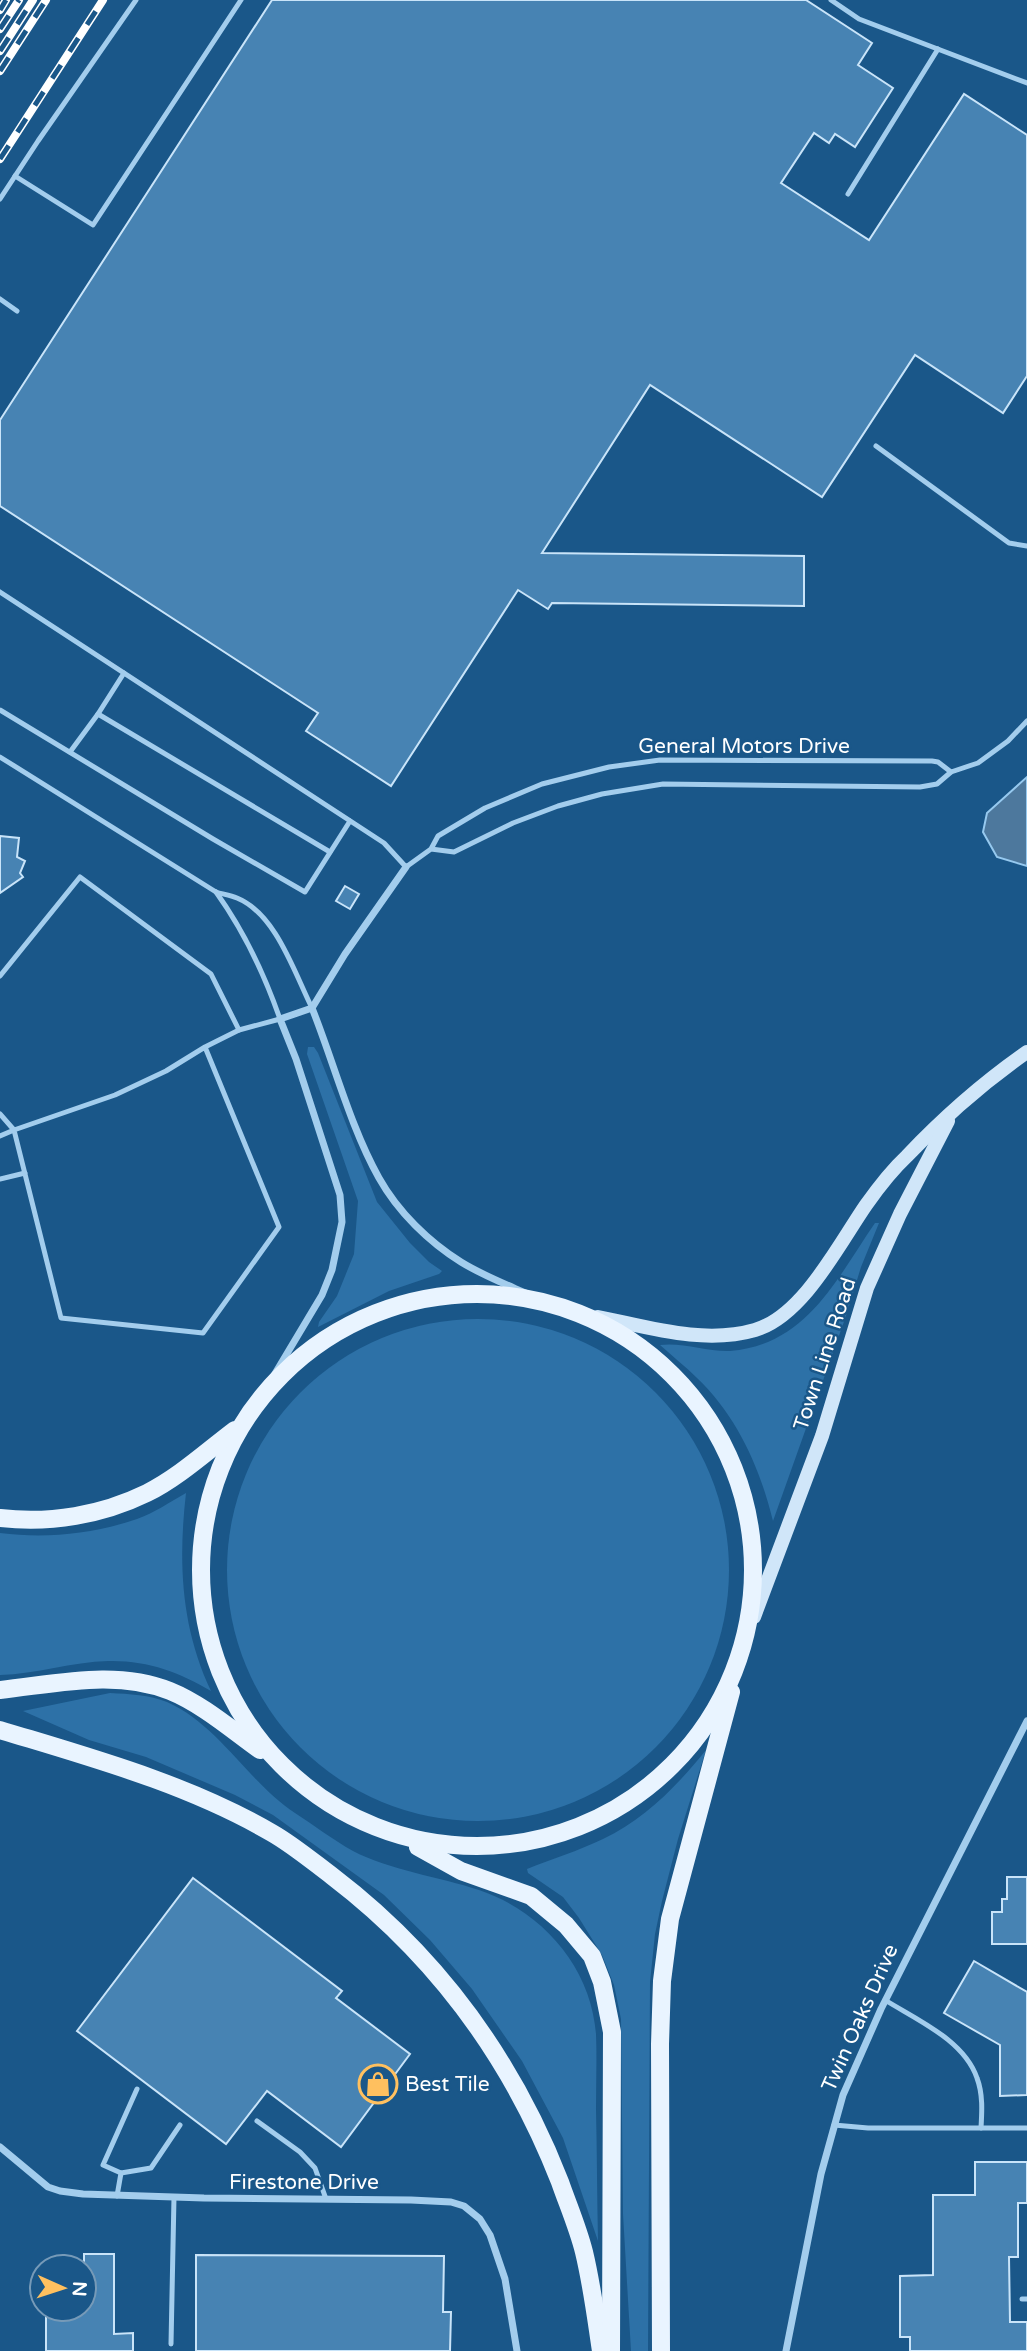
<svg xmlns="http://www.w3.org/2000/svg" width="1027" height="2351" viewBox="0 0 1027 2351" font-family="'Varela Round',sans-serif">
  <rect width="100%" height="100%" fill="#1a5789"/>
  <g fill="#2d71a7">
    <path d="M308 1047H314L318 1053 377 1202 410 1243 429 1262 442 1271 439 1274 389 1291 318 1327 319 1322 337 1296 354 1254 358 1201 307 1054Z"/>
    <path d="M875 1223H879L861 1267 846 1316 773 1521C760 1468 737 1416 697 1378 685 1366 672 1356 660 1345 683 1342 707 1352 730 1351 807 1345 837 1278 875 1223Z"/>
    <circle cx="478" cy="1570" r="251"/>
    <path d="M186 1493C178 1563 181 1627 211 1691 179 1672 147 1660 108 1661 72 1662 36 1674 0 1675V1533C46 1539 93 1534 137 1519 154 1513 170 1502 186 1493Z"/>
    <path d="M110 1693C129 1694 150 1695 167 1702 219 1725 248 1782 295 1813 314 1825 333 1840 353 1851 389 1870 440 1877 479 1890 542 1911 591 1967 596 2034 597 2059 596 2084 596 2109 597 2153 597 2197 598 2241L563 2138 522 2061 472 1989 430 1940 384 1895 273 1815 235 1795 146 1757 89 1740 23 1711Z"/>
    <path d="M706 1750 678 1839 662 1901 655 1934 650 1982 648 2351H631L623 2214 621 2019 614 1985 602 1955 579 1918 563 1897 528 1873 527 1869C552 1859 578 1851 603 1839 645 1819 677 1786 706 1750Z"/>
  </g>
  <path fill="#4d789d" stroke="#96c9ef" stroke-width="2" d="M1027 777V866L997 857 983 832 987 813Z"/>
  <g fill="#4783b3" stroke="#c9e4f9" stroke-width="2">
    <path d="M272 0H806L872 43 858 65 893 88 855 147 835 134 829 143 814 133 781 183 869 240 964 94 1027 135V376L1003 413 915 355 822 497 650 385 542 553 804 556V606L552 603 548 609 518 590 391 786 306 731 318 713 0 506V420Z"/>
    <path d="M0 836 19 838 17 857 25 861 20 873 23 877 0 893Z"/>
    <path d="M345 886 359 894 350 909 336 901Z"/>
    <path d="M1007 1877H1027V1944H992V1912H1002V1899H1007Z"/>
    <path d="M193 1878 342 1991 336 1998 410 2054 341 2147 267 2091 226 2144 77 2031Z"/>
    <path d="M974 1961 1027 1992V2095L1000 2096V2045L944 2013Z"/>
    <path d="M975 2162H1027V2203H1018V2257H1009L1010 2322H1027V2351H910V2337H900V2276L933 2275V2195H975Z"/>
    <path d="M84 2254H114V2334L133 2333V2351H46V2309H84Z"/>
    <path d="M196 2255 444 2256 443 2312H451L450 2351H196Z"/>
  </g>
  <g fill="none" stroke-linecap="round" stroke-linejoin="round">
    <g stroke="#a3cded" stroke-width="5">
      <path d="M831 0 859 19 1027 83"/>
      <path d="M15 176 93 225 241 0"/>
      <path d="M848 194 938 49"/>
      <path d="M0 199 38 141 136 0"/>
      <path d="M0 299 17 311"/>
      <path d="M876 446 1009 543 1027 546"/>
      <path d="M0 592 384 843 406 867 431 849 438 836 485 808 542 784 609 767 660 760 932 761 938 762 951 772 937 784 920 787 663 784 602 794 558 806 513 823 454 852 431 849"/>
      <path d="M0 710 213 839 305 892 350 821"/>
      <path d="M98 714 124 673"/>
      <path d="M70 752 98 714 330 852"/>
      <path d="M0 757 216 892C222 894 230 895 237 898 276 914 294 972 312 1008"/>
      <path d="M951 772 978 763 1008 741 1027 721"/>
      <path d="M0 976 80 877 211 974 239 1030"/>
      <path d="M205 1047 166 1071 115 1095 14 1130 61 1318 203 1333 279 1227 205 1047 239 1030 280 1019C264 973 244 931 216 892"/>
      <path d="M0 1114 14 1130 0 1136"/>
      <path d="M0 1179 25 1173"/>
      <path d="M885 2000C917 2020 964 2040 977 2078 983 2094 982 2111 981 2128"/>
      <path d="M257 2121 300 2152 315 2168 326 2199"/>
      <path d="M834 2125 868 2128H1027"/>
      <path d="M121 2173 151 2168 180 2125"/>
      <path d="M117 2196 121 2173 103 2165 137 2089"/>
      <path d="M1022 2299H1027"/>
      <path d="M171 2344 174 2197"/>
    </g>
    <g stroke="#a3cded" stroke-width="7">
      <path d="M312 1008C334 1063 350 1126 379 1178 398 1212 429 1242 461 1262 485 1277 513 1287 539 1299"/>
      <path d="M270 1382 322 1295 332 1270 342 1222 340 1195 296 1059 280 1019 312 1008 345 954 406 867"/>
      <path d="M0 2147 48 2187 60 2191 83 2194 204 2198 411 2200 451 2202 464 2206 480 2219 490 2235 505 2279 517 2351"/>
      <path d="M786 2351 821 2174 843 2095 881 2009 1027 1721"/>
    </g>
    <g stroke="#d0e6f9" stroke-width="14">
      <path d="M598 1317C648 1327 704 1345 755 1330 803 1316 839 1244 866 1205 878 1188 892 1170 907 1156 943 1118 984 1082 1027 1052"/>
      <path d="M754 1617 822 1436 867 1288 900 1214 948 1121"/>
    </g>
    <g stroke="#e9f4ff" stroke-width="18">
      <circle cx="477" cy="1570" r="276"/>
      <path d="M0 1518C50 1524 102 1515 147 1493 179 1477 207 1451 235 1430"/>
      <path d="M0 1690C56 1684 116 1669 170 1691 202 1704 232 1730 260 1750"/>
      <path d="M0 1730C92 1758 188 1784 272 1833 293 1845 312 1861 332 1876 437 1956 512 2059 560 2182 568 2205 578 2228 584 2252 592 2285 596 2318 601 2351"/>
      <path d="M418 1847 461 1871 531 1896 566 1925 592 1956 602 1982 612 2032 611 2351"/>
      <path d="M661 2351 660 2044 662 1981 670 1919 731 1692"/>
    </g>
    <defs>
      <g id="rail">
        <path d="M0 10 6 0"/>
        <path d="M0 29 19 0"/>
        <path d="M0 51 33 0"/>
        <path d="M0 71 46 0"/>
        <path d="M0 159 103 0"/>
      </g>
    </defs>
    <use href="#rail" stroke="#fff" stroke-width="8"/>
    <use href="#rail" stroke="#1a5789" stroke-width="5" stroke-dasharray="16" stroke-linecap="butt"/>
  </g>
  <defs>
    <symbol id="shop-ring" viewBox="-11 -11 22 22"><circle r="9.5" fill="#1a5789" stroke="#ffc05f" stroke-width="1.5"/><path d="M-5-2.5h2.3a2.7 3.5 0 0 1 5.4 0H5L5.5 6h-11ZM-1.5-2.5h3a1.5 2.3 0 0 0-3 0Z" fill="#ffc05f"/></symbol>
  </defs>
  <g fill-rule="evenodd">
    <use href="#shop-ring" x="356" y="2062" width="44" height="44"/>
  </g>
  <g text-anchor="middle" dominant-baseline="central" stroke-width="5" stroke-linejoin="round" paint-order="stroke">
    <g font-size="21" fill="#fff" stroke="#1a5789">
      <text x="744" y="746">General Motors Drive</text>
      <text transform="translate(825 1354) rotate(-72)">Town Line Road</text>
      <text transform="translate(860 2018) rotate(-66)">Twin Oaks Drive</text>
      <text x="304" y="2182">Firestone Drive</text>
    </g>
    <g font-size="21" fill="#fff" stroke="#1a5789" text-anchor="start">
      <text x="405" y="2084">Best Tile</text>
    </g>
  </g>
  <g transform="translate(63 2288) rotate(93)"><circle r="33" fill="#1a5789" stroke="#769ab8" stroke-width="2"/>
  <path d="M0-5L12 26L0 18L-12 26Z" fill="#ffc05f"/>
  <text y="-10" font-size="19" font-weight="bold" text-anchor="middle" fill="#ffffff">N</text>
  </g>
</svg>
